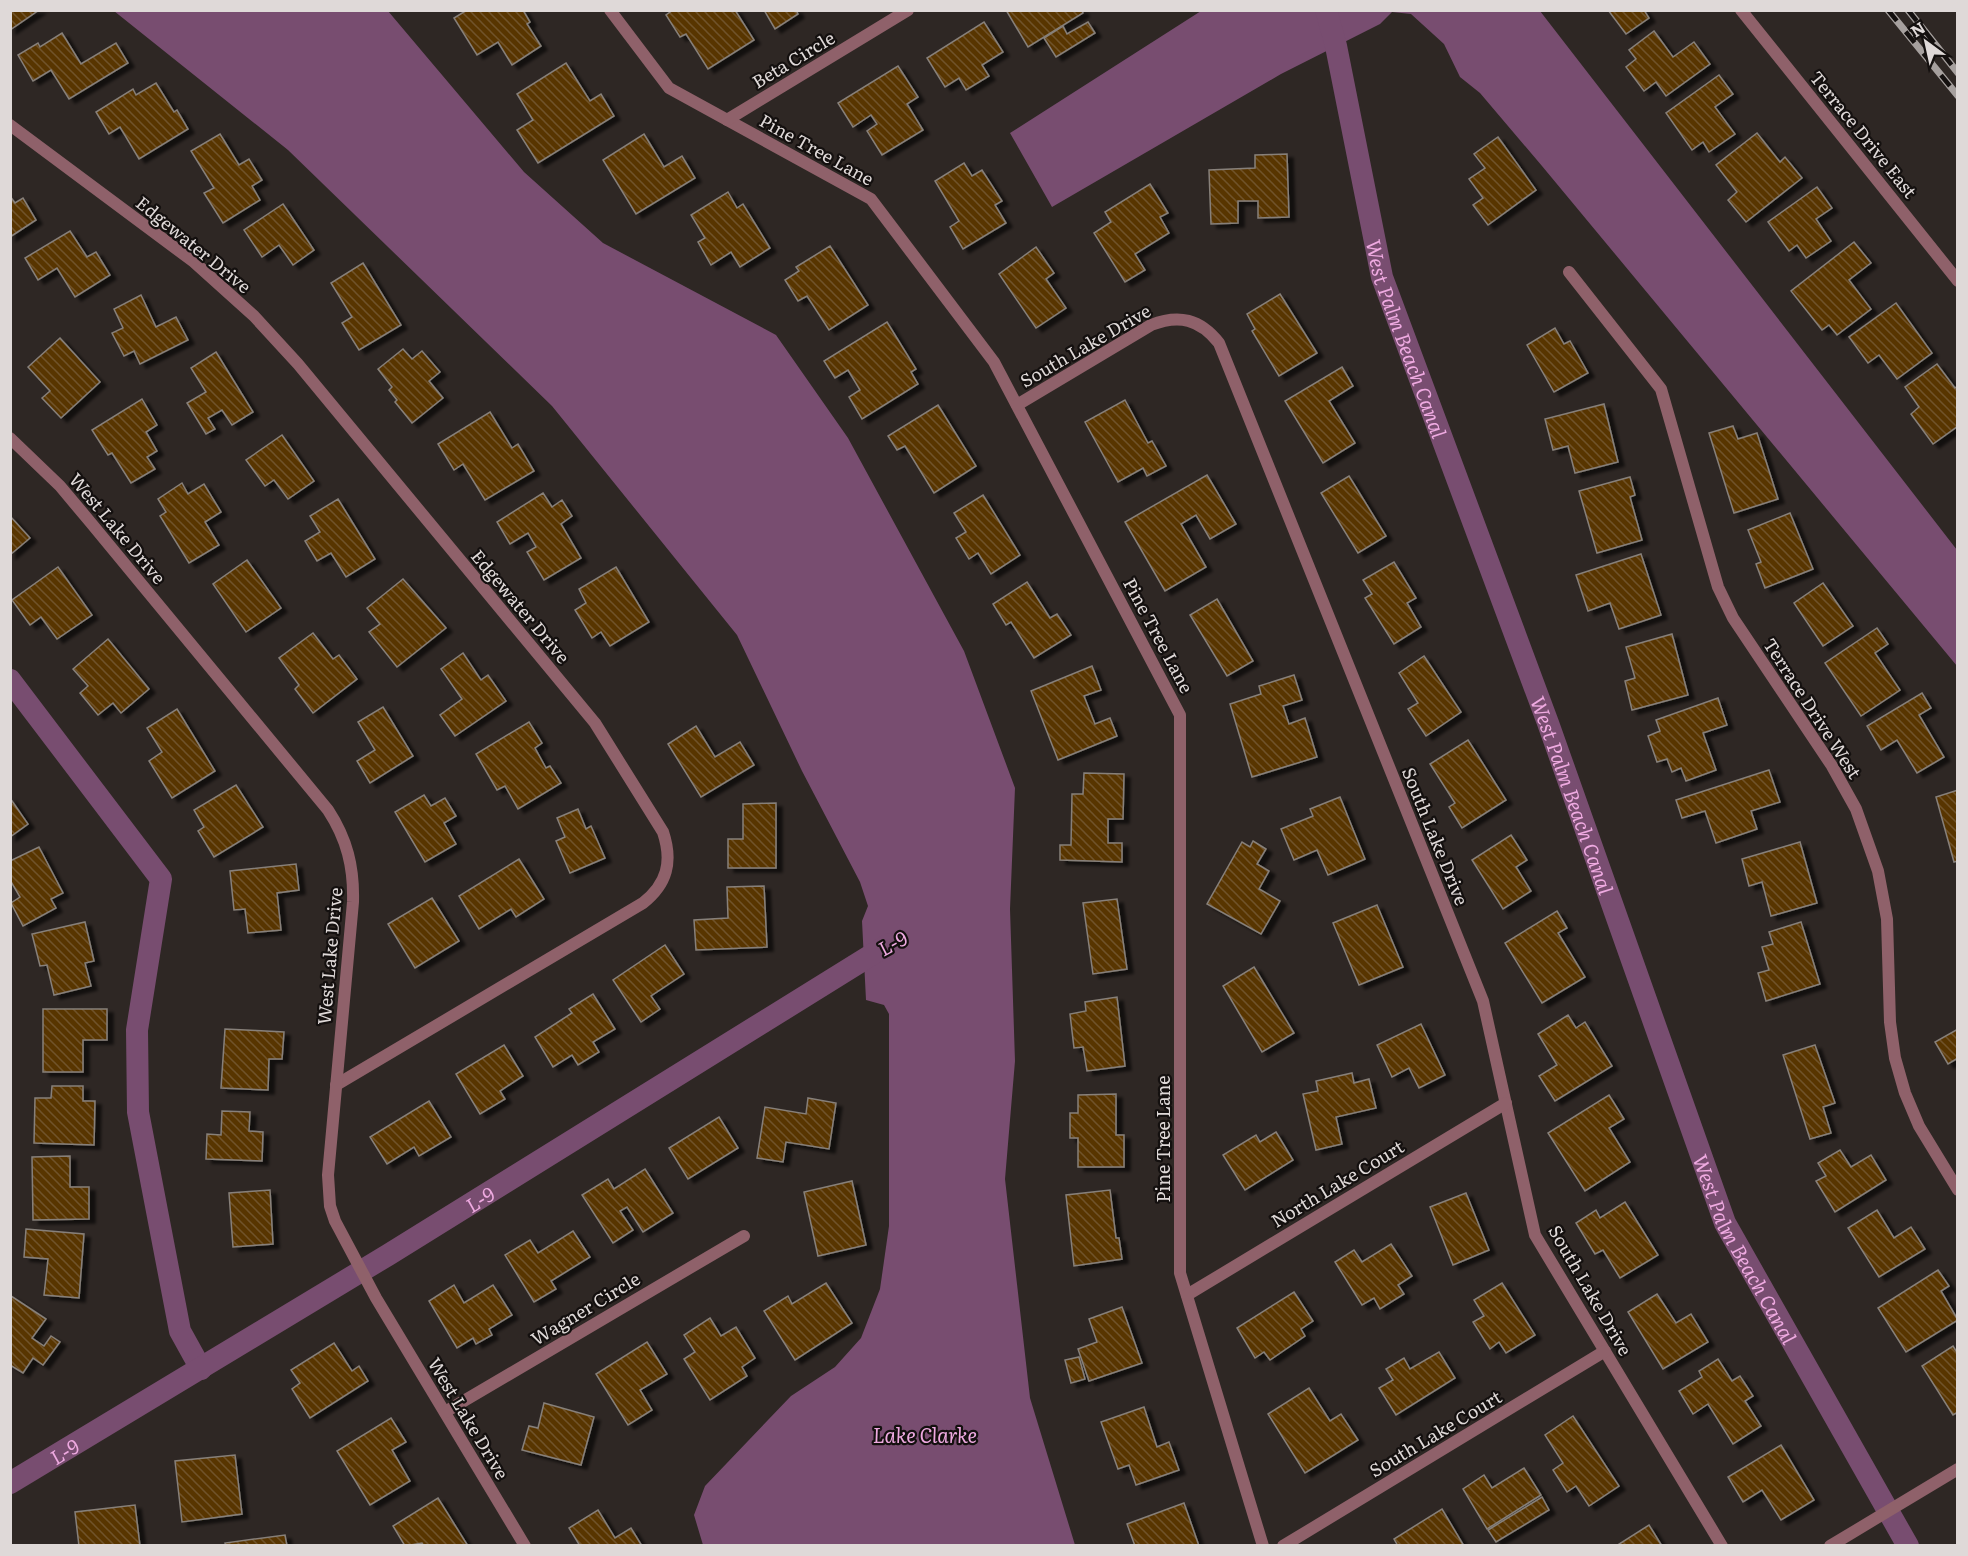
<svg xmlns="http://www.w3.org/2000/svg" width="1968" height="1556" viewBox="0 0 1968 1556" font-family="Literata,serif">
  <defs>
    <pattern id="building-back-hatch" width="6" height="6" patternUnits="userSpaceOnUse" patternTransform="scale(1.5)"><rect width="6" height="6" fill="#593605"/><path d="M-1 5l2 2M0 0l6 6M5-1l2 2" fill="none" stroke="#705229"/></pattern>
    <filter id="shadow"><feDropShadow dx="6" dy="4" stdDeviation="1.5" flood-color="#0009"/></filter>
  </defs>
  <rect width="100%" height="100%" fill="#2e2724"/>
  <g fill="#784d70">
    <path d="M114 11H388L524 172 603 243 776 335 848 438 964 651 1015 788 1010 909 1015 1061 1005 1179 1030 1398 1075 1545H703L694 1515 705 1486 791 1396 835 1367 861 1338 880 1289 889 1226V1014L884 1005 866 1000 862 921 868 906 860 882 802 771 737 635 552 406 288 150Z"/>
    <path d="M1201 11H1540L1957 550V666L1542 166 1480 93 1460 77 1444 44 1411 14 1392 12 1380 24 1281 74 1052 207 1010 133Z"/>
  </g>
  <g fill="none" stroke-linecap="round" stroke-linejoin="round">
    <g stroke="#784d70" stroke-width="22">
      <path id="s1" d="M1326 10 1336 46 1382 277 1548 723 1725 1223 1908 1546"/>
      <path d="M10 680 161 879 137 1030 138 1112 180 1331 201 1369"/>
      <path id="s2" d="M10 1483 388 1255 889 944"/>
    </g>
  </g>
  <g fill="url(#building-back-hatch)" stroke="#87807a" stroke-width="1.5" filter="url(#shadow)">
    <path d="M10 10H39L10 30Z"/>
    <path d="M467 10H523L530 22 527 24 541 46 512 65 498 42 477 55 454 18Z"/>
    <path d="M673 10H735L754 40 708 69 686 34 680 37 666 15Z"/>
    <path d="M764 10H796L798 14 775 29Z"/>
    <path d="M1006 10H1082L1083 13 1028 47Z"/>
    <path d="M1608 10H1644L1649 18 1626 34Z"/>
    <path d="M984 22 1003 52 982 65 989 76 966 90 959 78 945 87 927 58Z"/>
    <path d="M1088 22 1095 33 1056 57 1044 38 1063 26 1067 34Z"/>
    <path d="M1654 31 1673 57 1694 42 1710 64 1666 96 1656 82 1644 91 1626 67 1636 59 1629 50Z"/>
    <path d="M62 33 81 64 116 43 128 63 69 99 51 70 33 81 18 55 38 43 40 47Z"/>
    <path d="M566 63 590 101 601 94 614 116 538 163 517 130 533 120 517 94Z"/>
    <path d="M898 66 918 97 907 104 923 130 882 155 867 131 877 124 871 115 853 127 838 103Z"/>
    <path d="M1719 75 1733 94 1715 107 1735 134 1709 152 1703 142 1692 150 1666 113Z"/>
    <path d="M156 83 174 112 177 110 188 129 139 159 120 127 109 134 96 112 133 89 136 95Z"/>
    <path d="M1757 133 1780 162 1785 157 1802 178 1746 222 1728 200 1737 192 1716 165Z"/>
    <path d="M220 134 239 165 249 159 262 180 252 186 260 200 223 223 204 193 214 188 191 151Z"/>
    <path d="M644 134 664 167 682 156 695 178 636 214 603 160Z"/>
    <path d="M1498 137 1536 190 1488 225 1473 205 1483 198 1469 179 1485 168 1474 154Z"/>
    <path d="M1287 154 1289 217 1258 218V201H1238V223L1211 224 1209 170 1255 168V155Z"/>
    <path d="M964 163 972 176 982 170 1002 201 995 205 1006 223 963 249 950 227 959 221 935 181Z"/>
    <path d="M1150 184 1168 213 1160 217 1169 233 1135 254 1145 270 1125 282 1094 233 1111 222 1105 212Z"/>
    <path d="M1817 187 1832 208 1816 219 1831 241 1806 258 1797 245 1789 251 1768 222Z"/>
    <path d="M728 192 737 208 743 204 770 248 740 267 731 252 711 265 698 242 705 238 691 215Z"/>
    <path d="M10 196 15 203 23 198 36 220 10 237Z"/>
    <path d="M283 204 314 250 293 265 279 245 262 257 244 230Z"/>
    <path d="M70 231 87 257 96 252 110 275 75 297 57 268 38 280 25 258Z"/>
    <path d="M1854 242 1871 263 1849 280 1871 309 1837 335 1829 325 1822 330 1791 291Z"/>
    <path d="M830 246 868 305 829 330 807 296 798 301 785 280 799 271 796 267Z"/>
    <path d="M1036 247 1054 273 1046 279 1066 308 1036 328 999 274Z"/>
    <path d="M363 263 401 325 359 350 342 323 352 317 331 283Z"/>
    <path d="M1280 294 1317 353 1279 376 1252 331 1255 329 1247 314Z"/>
    <path d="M141 295 156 327 176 317 188 340 140 364 134 351 124 356 112 333 123 328 114 309Z"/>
    <path d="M1896 303 1932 353 1897 379 1879 355 1868 363 1849 337Z"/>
    <path d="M887 322 916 369 911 372 918 384 862 419 849 397 860 390 848 370 835 378 824 361Z"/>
    <path d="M1555 328 1564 344 1570 341 1588 373 1554 392 1527 345Z"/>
    <path d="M60 338 100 382 61 418 42 398 50 391 28 367Z"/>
    <path d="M403 349 412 359 422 351 440 372 429 381 443 398 412 423 395 402 397 400 389 390 392 387 378 369Z"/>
    <path d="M216 352 253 412 232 425 222 410 208 418 215 429 206 434 187 403 206 392 191 368Z"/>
    <path d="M1937 364 1955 388 1958 386V426L1933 444 1911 414 1919 407 1905 387Z"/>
    <path d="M1342 367 1353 386 1329 401 1355 443 1323 463 1285 401Z"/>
    <path d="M142 399 157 425 146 432 157 451 147 457 155 469 131 483 112 453 108 455 92 430Z"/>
    <path d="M1125 400 1148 443 1152 441 1166 466 1147 476 1143 468 1118 482 1085 422Z"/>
    <path d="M1604 404 1618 462 1575 473 1568 446 1553 450 1545 419Z"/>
    <path d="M938 405 976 466 934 493 905 446 897 450 888 436Z"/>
    <path d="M490 412 512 448 518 444 534 471 485 500 463 464 454 470 438 444Z"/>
    <path d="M1733 426 1738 439 1757 433 1778 499 1734 513 1709 433Z"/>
    <path d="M282 435 314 481 288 499 274 480 265 486 246 460Z"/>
    <path d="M1207 475 1236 524 1210 539 1196 515 1181 524 1206 567 1165 591 1125 522Z"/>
    <path d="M1349 476 1386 536 1358 553 1321 493Z"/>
    <path d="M1630 477 1635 495 1630 497 1642 540 1597 553 1579 491Z"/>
    <path d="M182 483 188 494 204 484 221 512 205 522 219 545 189 563 160 516 166 512 158 499Z"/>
    <path d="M543 493 552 507 562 500 572 516 561 524 581 558 544 580 527 552 536 547 528 533 510 544 497 522Z"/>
    <path d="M983 495 1020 555 991 574 978 553 969 559 956 538 966 532 954 513Z"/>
    <path d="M338 499 375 559 346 577 331 553 317 561 305 541 320 532 310 516Z"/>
    <path d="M1790 513 1813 569 1765 588 1756 564 1761 562 1748 530Z"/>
    <path d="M10 516 30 538 10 555Z"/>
    <path d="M1641 554 1661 615 1619 629 1610 603 1588 611 1576 575Z"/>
    <path d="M247 560 281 608 246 632 213 584Z"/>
    <path d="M1394 562 1416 598 1407 603 1421 627 1394 644 1365 598 1372 594 1363 580Z"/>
    <path d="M58 567 92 615 57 639 41 617 30 625 12 600Z"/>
    <path d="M616 567 649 622 610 646 601 632 592 638 575 610 586 603 579 589Z"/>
    <path d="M403 579 446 628 397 667 369 632 380 624 367 608Z"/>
    <path d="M1027 582 1050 618 1057 614 1071 635 1034 658 1011 622 1006 625 993 604Z"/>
    <path d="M1823 583 1853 626 1823 646 1794 603Z"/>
    <path d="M1217 599 1253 661 1227 676 1190 615Z"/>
    <path d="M1877 628 1888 644 1875 653 1900 690 1861 716 1825 663Z"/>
    <path d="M313 633 333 659 339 655 357 679 313 713 295 689 299 685 279 658Z"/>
    <path d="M1672 634 1688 695 1632 710 1625 681 1635 678 1626 647Z"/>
    <path d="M108 639 149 689 121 713 113 703 98 715 80 693 88 686 73 669Z"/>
    <path d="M463 653 481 680 488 675 506 701 455 736 440 715 462 699 441 669Z"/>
    <path d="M1424 656 1461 712 1426 736 1408 709 1418 703 1399 673Z"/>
    <path d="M1092 666 1101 690 1084 696 1095 724 1110 718 1117 736 1058 760 1031 691Z"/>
    <path d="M1294 675 1302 700 1283 706 1289 724 1305 718 1317 757 1252 777 1230 704 1261 694 1259 686Z"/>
    <path d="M1922 693 1931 708 1919 715 1944 757 1917 773 1897 740 1881 750 1867 726Z"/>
    <path d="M1718 698 1727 725 1703 733 1716 770 1686 781 1681 768 1672 772 1667 759 1657 762 1648 736 1660 731 1656 720Z"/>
    <path d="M383 707 413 756 370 783 357 761 375 750 358 722Z"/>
    <path d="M177 709 215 771 172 798 149 761 162 752 147 728Z"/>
    <path d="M529 722 542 743 535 748 546 768 550 766 561 783 518 809 505 786 497 790 476 754Z"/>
    <path d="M696 726 715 757 740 742 754 765 701 797 668 744Z"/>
    <path d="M1468 740 1506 800 1462 828 1449 807 1455 803 1430 764Z"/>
    <path d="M1769 770 1780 802 1751 811 1757 829 1716 843 1705 811 1682 818 1676 800Z"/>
    <path d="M1084 773 1124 774 1123 819H1108V843H1122V862L1060 860V845H1071L1072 794H1083Z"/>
    <path d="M236 785 263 827 214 857 198 831 204 827 194 810Z"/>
    <path d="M1958 790V861L1954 862 1936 797Z"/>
    <path d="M424 795 431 806 445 798 456 816 444 823 456 844 425 862 395 812Z"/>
    <path d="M1340 797 1365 859 1328 875 1317 850 1294 860 1281 829 1313 816 1310 809Z"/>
    <path d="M10 798 28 824 10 837Z"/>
    <path d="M776 803V868H728V839H743V804Z"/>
    <path d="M578 809 586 829 591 826 605 858 570 873 556 841 565 837 557 818Z"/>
    <path d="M1511 835 1527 860 1516 867 1531 891 1503 909 1472 860Z"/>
    <path d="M1253 841 1266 849 1257 864 1269 871 1259 889 1280 901 1261 934 1207 904 1242 842 1250 847Z"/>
    <path d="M1800 842 1817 903 1771 916 1762 882 1749 886 1742 859Z"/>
    <path d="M39 847 63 893 51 899 56 908 23 926 11 903 20 897 10 880V861Z"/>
    <path d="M519 859 544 899 516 917 511 909 479 929 459 896Z"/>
    <path d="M296 864 299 890 277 893 281 930 248 933 245 909 234 910 230 871Z"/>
    <path d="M764 886 767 947 696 950 694 920 728 918 727 887Z"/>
    <path d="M432 898 459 941 415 968 388 924Z"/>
    <path d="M1117 899 1127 969 1093 974 1083 903Z"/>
    <path d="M1377 905 1403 967 1359 985 1333 923Z"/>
    <path d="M1557 911 1567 928 1558 933 1585 977 1542 1003 1505 943Z"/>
    <path d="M85 922 94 961 85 963 91 986 54 995 47 965 40 966 32 934Z"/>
    <path d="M1801 922 1820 984 1766 1001 1758 973 1769 970 1762 947 1773 944 1769 932Z"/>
    <path d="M665 945 684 974 651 996 660 1009 641 1022 613 980Z"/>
    <path d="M1254 967 1294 1033 1262 1052 1223 986Z"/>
    <path d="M593 994 615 1029 593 1042 599 1052 578 1065 572 1055 553 1067 535 1037 572 1013 569 1009Z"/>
    <path d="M1117 997 1125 1066 1087 1071 1083 1047 1074 1048 1070 1014 1086 1011 1085 1002Z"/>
    <path d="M43 1009H107V1040H83V1072H43Z"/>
    <path d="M1568 1015 1576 1028 1585 1022 1612 1066 1555 1101 1539 1076 1557 1065 1538 1034Z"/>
    <path d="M1421 1024 1445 1075 1419 1088 1409 1068 1392 1077 1377 1045Z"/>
    <path d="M225 1029 284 1032 282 1059H269L268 1090 221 1088Z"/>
    <path d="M1958 1029V1058L1948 1064 1935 1042Z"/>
    <path d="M504 1045 523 1076 500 1091 505 1099 480 1114 456 1074Z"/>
    <path d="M1815 1045 1835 1103 1823 1107 1831 1133 1810 1139 1783 1055Z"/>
    <path d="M1352 1073 1354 1083 1369 1079 1376 1108 1336 1117 1342 1144 1316 1150 1303 1094 1318 1091 1316 1081Z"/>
    <path d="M52 1086H83V1101H95L94 1145 34 1143 35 1098H51Z"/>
    <path d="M1116 1094V1135H1124V1167H1078V1138H1070V1113H1078V1095Z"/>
    <path d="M1609 1095 1624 1119 1609 1128 1630 1162 1585 1191 1548 1133Z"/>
    <path d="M808 1098 836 1103 829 1149 786 1142 783 1162 757 1158 765 1107 806 1114Z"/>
    <path d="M429 1101 451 1137 419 1156 414 1147 387 1164 370 1137Z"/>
    <path d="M222 1111 250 1112 249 1131 263 1132 262 1161 206 1159 207 1134 221 1135Z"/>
    <path d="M719 1117 738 1148 688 1179 669 1148Z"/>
    <path d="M1276 1132 1293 1160 1245 1190 1223 1155 1256 1135 1260 1142Z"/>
    <path d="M1840 1150 1851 1167 1871 1155 1886 1180 1835 1212 1816 1181 1826 1176 1818 1163Z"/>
    <path d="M70 1156V1187H89V1219L33 1220 32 1157Z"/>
    <path d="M645 1169 673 1213 643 1232 627 1207 620 1211 633 1230 613 1243 582 1195 608 1179 614 1189Z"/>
    <path d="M852 1181 866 1245 818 1256 804 1192Z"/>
    <path d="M270 1190 273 1244 233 1247 229 1193Z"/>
    <path d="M1110 1190 1116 1238H1119L1122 1259 1074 1266 1066 1195Z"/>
    <path d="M1466 1193 1489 1250 1453 1265 1430 1207Z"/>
    <path d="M1625 1202 1658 1255 1620 1278 1603 1250 1595 1254 1576 1223 1596 1210 1600 1218Z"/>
    <path d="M1877 1210 1894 1238 1911 1227 1925 1249 1879 1277 1848 1228Z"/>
    <path d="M26 1229 84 1234 79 1298 44 1295 48 1259 24 1257Z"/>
    <path d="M573 1231 590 1257 551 1281 556 1289 534 1302 505 1255 530 1240 538 1253Z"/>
    <path d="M1391 1244 1412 1276 1398 1285 1404 1294 1380 1309 1374 1298 1362 1305 1335 1262 1354 1250 1362 1262Z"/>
    <path d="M1938 1270 1949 1286 1941 1291 1958 1320 1906 1352 1878 1308Z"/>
    <path d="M826 1283 852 1323 795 1360 764 1311 788 1296 792 1304Z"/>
    <path d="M1502 1283 1535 1335 1506 1353 1499 1342 1490 1349 1473 1322 1484 1316 1474 1300Z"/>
    <path d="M454 1285 464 1303 493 1285 512 1315 489 1329 492 1335 476 1344 473 1338 457 1348 429 1301Z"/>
    <path d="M1294 1292 1313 1321 1301 1329 1305 1336 1270 1360 1264 1352 1255 1358 1237 1328Z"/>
    <path d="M1657 1294 1676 1323 1691 1314 1708 1342 1663 1369 1628 1312Z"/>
    <path d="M11 1296 46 1319 32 1338 44 1346 51 1336 60 1342 43 1365 33 1358 23 1373 10 1365Z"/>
    <path d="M1122 1307 1142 1363 1089 1381 1078 1349 1097 1342 1089 1319Z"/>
    <path d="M710 1318 721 1336 736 1327 755 1358 742 1367 747 1376 710 1400 684 1359 695 1352 684 1335Z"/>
    <path d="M647 1342 667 1374 640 1390 652 1410 628 1425 596 1374Z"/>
    <path d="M334 1343 352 1371 359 1366 368 1381 310 1418 292 1389 300 1383 291 1370Z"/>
    <path d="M1953 1346 1958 1354V1412L1953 1415 1922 1366Z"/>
    <path d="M1439 1352 1455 1378 1396 1415 1379 1388 1393 1380 1386 1369 1404 1358 1410 1369Z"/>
    <path d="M1079 1357 1085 1379 1071 1383 1065 1360Z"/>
    <path d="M1718 1359 1732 1381 1740 1376 1753 1396 1745 1401 1761 1426 1733 1444 1708 1404 1693 1414 1679 1391 1702 1377 1699 1371Z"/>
    <path d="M1309 1388 1330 1421 1341 1414 1358 1440 1305 1473 1268 1414Z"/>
    <path d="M544 1403 594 1417 581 1465 522 1450 529 1426 538 1428Z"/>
    <path d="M1144 1407 1157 1447 1169 1442 1179 1470 1136 1485 1129 1465 1118 1469 1101 1422Z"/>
    <path d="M1573 1416 1619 1486 1589 1506 1576 1486 1567 1492 1553 1470 1563 1463 1545 1435Z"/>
    <path d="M391 1418 406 1442 392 1450 410 1481 370 1505 337 1451Z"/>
    <path d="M1781 1445 1814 1500 1781 1520 1762 1490 1743 1502 1728 1477Z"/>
    <path d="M235 1455 242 1514 182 1522 175 1461Z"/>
    <path d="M1524 1468 1541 1495 1487 1529 1463 1489 1484 1475 1492 1488Z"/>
    <path d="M1542 1497 1549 1510 1496 1542 1488 1530Z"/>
    <path d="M438 1498 468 1546H424L422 1543 405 1546 393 1526Z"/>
    <path d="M1184 1503 1199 1546H1135L1127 1524Z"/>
    <path d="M135 1505 140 1546H79L75 1512Z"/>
    <path d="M1442 1509 1464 1546H1398L1394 1539Z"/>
    <path d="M598 1510 615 1538 631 1528 642 1546H580L569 1528Z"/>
    <path d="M1649 1525 1662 1546H1616Z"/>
    <path d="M285 1535 287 1546H226L225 1543Z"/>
  </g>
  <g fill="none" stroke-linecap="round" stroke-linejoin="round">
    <g stroke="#8f616a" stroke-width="12">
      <path d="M610 10 669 88 871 199 994 362 1180 715V1273L1263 1546"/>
      <path d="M1741 10 1958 281"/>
      <path d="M727 120 908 10"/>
      <path d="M10 125 194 262 254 316 298 364 595 723 663 832C673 862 667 884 643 903L336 1085"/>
      <path d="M1569 272 1661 389 1718 587 1733 618 1832 766 1856 809 1878 871 1887 919 1890 1022 1895 1058 1905 1093 1919 1126 1958 1190"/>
      <path d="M1017 405 1151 325C1179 314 1200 319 1219 343L1483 1001 1535 1235 1722 1546"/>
      <path d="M10 438 60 486 91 523 328 810C347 839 354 867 353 902L328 1175 330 1206 335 1221 376 1298 525 1546"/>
      <path d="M1187 1295 1506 1103"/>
      <path d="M445 1412 744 1236"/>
      <path d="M1283 1546 1605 1351"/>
      <path d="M1830 1546 1958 1469"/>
    </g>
    <defs>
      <g id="rail">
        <path d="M1888 10 1958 96"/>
        <path d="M1908 10 1958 73"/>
      </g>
    </defs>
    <use href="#rail" stroke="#a6a09e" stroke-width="7"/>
    <use href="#rail" stroke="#14100f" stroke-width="4.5" stroke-dasharray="14" stroke-linecap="butt"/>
  </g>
  <g text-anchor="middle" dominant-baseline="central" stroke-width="4.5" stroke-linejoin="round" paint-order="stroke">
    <g font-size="18" fill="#dfd9d8" stroke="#14100f">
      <text transform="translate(793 59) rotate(-31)">Beta Circle</text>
      <text transform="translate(1864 134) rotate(51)">Terrace Drive East</text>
      <text transform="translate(817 149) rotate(29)">Pine Tree Lane</text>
      <text transform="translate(194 244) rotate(39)">Edgewater Drive</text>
      <text transform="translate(1085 345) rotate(-30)">South Lake Drive</text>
      <text transform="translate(118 528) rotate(50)">West Lake Drive</text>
      <text transform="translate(521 606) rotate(50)">Edgewater Drive</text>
      <text transform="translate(1159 635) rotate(62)">Pine Tree Lane</text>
      <text transform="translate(1813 708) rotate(57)">Terrace Drive West</text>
      <text transform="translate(1436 836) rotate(68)">South Lake Drive</text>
      <text transform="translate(329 956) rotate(-85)">West Lake Drive</text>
      <text transform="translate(1162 1139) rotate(-90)">Pine Tree Lane</text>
      <text transform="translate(1337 1183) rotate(-31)">North Lake Court</text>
      <text transform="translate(1591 1290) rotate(60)">South Lake Drive</text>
      <text transform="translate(585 1308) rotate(-31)">Wagner Circle</text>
      <text transform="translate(469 1418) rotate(59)">West Lake Drive</text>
      <text transform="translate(1435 1433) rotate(-31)">South Lake Court</text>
    </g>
    <g font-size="20" font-style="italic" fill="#efaae1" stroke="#14100f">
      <text stroke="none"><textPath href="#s1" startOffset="339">West Palm Beach Canal</textPath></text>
      <text stroke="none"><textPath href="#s1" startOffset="825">West Palm Beach Canal</textPath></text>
      <text transform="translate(892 942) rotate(-29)">L-9</text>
      <text stroke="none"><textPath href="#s2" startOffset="549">L-9</textPath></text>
      <text stroke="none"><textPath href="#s1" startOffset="1311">West Palm Beach Canal</textPath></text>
      <text x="925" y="1434">Lake Clarke</text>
      <text stroke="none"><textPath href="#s2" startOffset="63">L-9</textPath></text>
    </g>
  </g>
  <rect width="1968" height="1556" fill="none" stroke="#dfd9d8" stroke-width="24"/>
  <g transform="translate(1926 42) rotate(327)" stroke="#14100f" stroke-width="4.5" paint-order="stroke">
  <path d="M0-4.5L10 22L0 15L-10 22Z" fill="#dfd9d8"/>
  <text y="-9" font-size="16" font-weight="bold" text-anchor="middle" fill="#dfd9d8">N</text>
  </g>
</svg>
